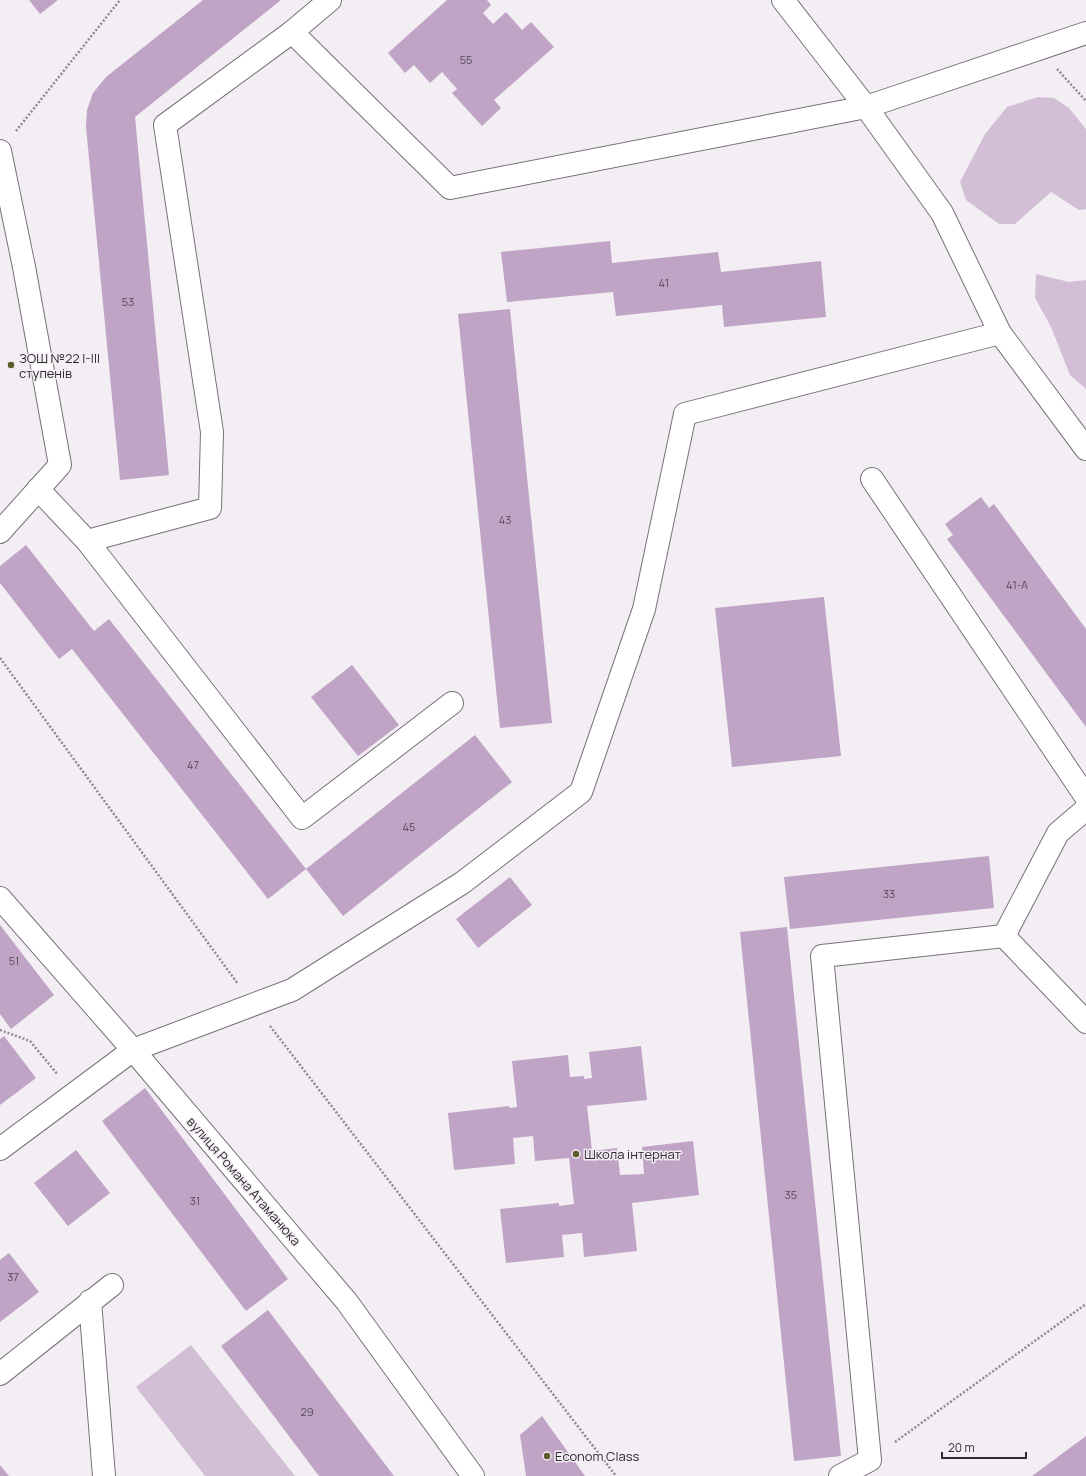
<svg xmlns="http://www.w3.org/2000/svg" width="1086" height="1476" viewBox="0 0 1086 1476" font-family="Manrope,sans-serif">
  <rect width="100%" height="100%" fill="#f3edf4"/>
  <g fill="#d2bed5">
    <path d="M1038 97 1054 98 1069 108 1086 129V209L1079 210 1051 192 1015 224H999L966 200 960 182 985 134 1007 107Z"/>
    <path d="M1036 274 1069 282 1086 280V389L1070 375 1051 327 1035 298Z"/>
    <path d="M191 1345 295 1476H205L136 1387Z"/>
  </g>
  <g fill="#c0a4c5">
    <path d="M29 0H58L40 14Z"/>
    <path d="M203 0H281L135 117 169 475 120 480 86 127 87 110 93 93 106 77Z"/>
    <path d="M447 0H487L491 5 483 13 493 24 506 12 522 30 531 22 554 47 494 100 501 108 482 126 452 93 457 89 442 72 430 83 414 65 405 73 388 53Z"/>
    <path d="M610 241 612 263 718 252 721 272 821 261 826 317 724 327 722 305 616 316 613 292 507 302 501 252Z"/>
    <path d="M510 309 552 723 500 728 458 314Z"/>
    <path d="M981 497 989 508 994 504 1086 629V727L947 539 953 535 945 524Z"/>
    <path d="M26 545 94 631 109 619 306 869 268 899 72 649 59 659 0 583V566Z"/>
    <path d="M824 597 841 756 732 767 715 608Z"/>
    <path d="M352 665 399 725 358 756 311 697Z"/>
    <path d="M475 735 512 782 343 916 306 869Z"/>
    <path d="M989 856 994 908 790 929 784 877Z"/>
    <path d="M510 877 532 905 478 948 456 919Z"/>
    <path d="M0 925 54 995 11 1029 0 1014Z"/>
    <path d="M787 927 841 1456 794 1461 740 932Z"/>
    <path d="M4 1036 36 1078 0 1105V1039Z"/>
    <path d="M641 1046 647 1100 587 1106 592 1151 617 1148 620 1175 644 1174 642 1147 693 1141 699 1195 632 1203 637 1251 584 1257 582 1233 562 1235 564 1257 506 1263 500 1209 559 1203V1206L574 1204 569 1158 535 1161 533 1136 513 1138 515 1164 454 1170 448 1113 509 1106 510 1108 517 1107 512 1061 568 1055 570 1077 584 1076V1079L592 1078 589 1052Z"/>
    <path d="M145 1088 288 1279 246 1311 102 1121Z"/>
    <path d="M76 1150 110 1193 68 1226 34 1183Z"/>
    <path d="M9 1253 39 1292 0 1322V1260Z"/>
    <path d="M268 1310 394 1476H319L221 1346Z"/>
    <path d="M542 1416 585 1476H526L520 1435Z"/>
    <path d="M1086 1436V1476H1032Z"/>
    <path d="M0 1465 9 1476H0Z"/>
  </g>
  <g fill="none" stroke-linecap="round" stroke-linejoin="round">
    <defs>
      <g id="minor">
        <path d="M783 0 866 107 942 213 1000 333 1086 449"/>
        <path d="M292 32 330 0"/>
        <path d="M0 151 24 267 60 465 0 532"/>
        <path d="M872 479 1086 797"/>
        <path d="M38 489 87 541"/>
        <path d="M452 703 302 818 87 541 210 508 212 432 165 125 292 32 450 188 866 107 1086 33"/>
        <path d="M0 898 133 1050 347 1302 473 1476"/>
        <path d="M1004 936 1086 1022"/>
        <path d="M0 1149 133 1050 292 990 462 883 581 792 644 609 685 414 1000 333"/>
        <path d="M90 1301 104 1476"/>
        <path d="M0 1374 112 1285"/>
        <path d="M840 1476 870 1460 822 956 1004 936 1058 833 1086 809"/>
      </g>
    </defs>
    <use href="#minor" stroke="#777278" stroke-width="24"/>
    <g stroke="#8d898d" stroke-width="2.5" stroke-dasharray="2 2" stroke-linecap="butt">
      <path d="M1057 69 1086 101"/>
      <path d="M16 131 120 0"/>
      <path d="M0 658 238 984"/>
      <path d="M270 1026 616 1476"/>
      <path d="M0 1030 30 1041 58 1075"/>
      <path d="M895 1442 1086 1304"/>
    </g>
    <use href="#minor" stroke="#fff" stroke-width="22"/>
  </g>
  <g fill="#595c29" stroke="#f3edf4" stroke-width="1.5">
    <circle cx="11" cy="365" r="4"/>
    <circle cx="576" cy="1154" r="4"/>
    <circle cx="547" cy="1456" r="4"/>
  </g>
  <g text-anchor="middle" dominant-baseline="central" stroke-width="3" stroke-linejoin="round" paint-order="stroke">
    <g font-size="11" fill="#524953">
      <text x="466" y="59">55</text>
      <text x="664" y="282">41</text>
      <text x="128" y="301">53</text>
      <text x="505" y="519">43</text>
      <text x="1017" y="584">41-А</text>
      <text x="193" y="764">47</text>
      <text x="409" y="826">45</text>
      <text x="889" y="893">33</text>
      <text x="14" y="960">51</text>
      <text x="791" y="1194">35</text>
      <text x="195" y="1200">31</text>
      <text x="13" y="1276">37</text>
      <text x="307" y="1411">29</text>
    </g>
    <g font-size="13" fill="#2d2b2d" stroke="#f3edf4" text-anchor="start">
      <text x="19" y="358">ЗОШ №22 І-ІІІ<tspan x="19" dy="15">ступенів</tspan></text>
      <text x="584" y="1154">Школа інтернат</text>
      <text x="555" y="1456">Econom Class</text>
    </g>
    <g font-size="13" fill="#2d2b2d" stroke="#f3edf4">
      <text transform="translate(244 1181) rotate(49)">вулиця Романа Атаманюка</text>
    </g>
  </g>
  <path d="M942 1452v6h84v-6" fill="none" stroke="#2d2b2d" stroke-width="2"/>
  <text x="948" y="1452" font-size="12" fill="#2d2b2d" stroke="#f3edf4" stroke-width="3" paint-order="stroke">20 m</text>
</svg>
